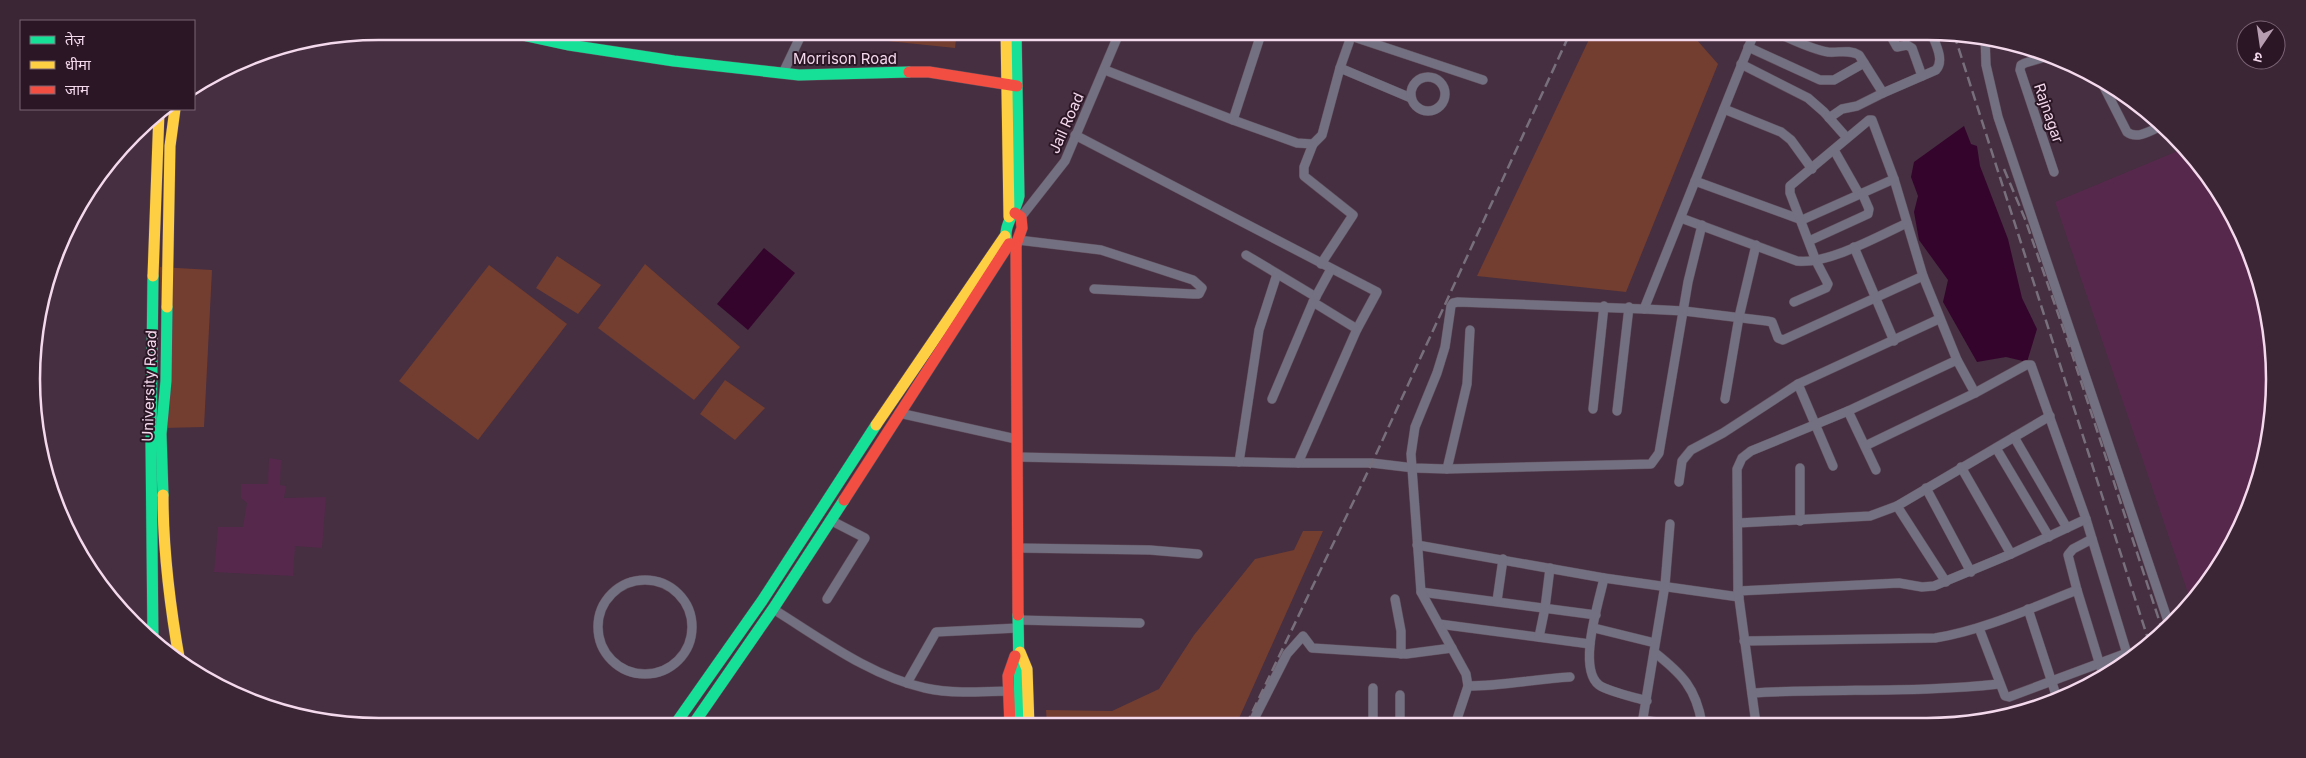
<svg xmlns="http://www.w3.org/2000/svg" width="2306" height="758" viewBox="0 0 2306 758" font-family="Inter,'Noto Sans Devanagari',sans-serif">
  <rect width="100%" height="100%" fill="#452f40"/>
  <g fill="#56294c">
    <path d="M2185 148 2216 186 2248 246 2268 311 2275 379 2268 447 2228 553 2191 602 2055 202Z"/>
    <path d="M269 458 281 460 280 485 286 486 284 498 326 497 322 548 295 546 293 576 214 572 218 527H243L247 503 241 498V484H268Z"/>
  </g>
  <g fill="#733d30">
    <path d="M869 31H957L955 48 868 39Z"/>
    <path d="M1593 31H1689L1718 64 1626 292 1477 276Z"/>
    <path d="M557 256 601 285 578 314 536 288Z"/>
    <path d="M645 264 740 347 694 400 598 328Z"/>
    <path d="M489 265 567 324 478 440 399 381Z"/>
    <path d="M160 267 212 270 204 427 164 428Z"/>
    <path d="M725 380 765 408 735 440 700 414Z"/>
    <path d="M1303 531H1323L1236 725H1047L1046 710 1112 711 1159 689 1194 635 1255 559 1294 550Z"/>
  </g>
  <g fill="#35042d">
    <path d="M1964 126 1971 144 1977 146 1980 166 2008 239 2022 298 2037 329 2027 362 2006 357 1977 362 1943 302 1948 280 1919 240 1914 212 1918 196 1911 177 1914 162Z"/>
    <path d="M764 248 795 273 748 330 717 304Z"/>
  </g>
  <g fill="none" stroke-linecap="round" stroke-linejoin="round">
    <defs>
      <g id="street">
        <path d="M1772 31C1790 38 1809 49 1828 52 1839 53 1849 49 1859 55L1883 93 1936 70C1945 60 1935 43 1931 32"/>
        <path d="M1888 31 1897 47 1907 45 1912 48 1922 76"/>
        <path d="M1351 36 1483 80"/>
        <path d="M1985 37 1986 65 1998 117 2170 627"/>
        <path d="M1748 47 1820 80H1834L1864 63"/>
        <path d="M2052 55 2025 63 2021 65 2020 70 2054 172"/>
        <path d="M1741 64 1808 98 1824 112 1847 138"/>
        <path d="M1340 68 1411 98"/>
        <path d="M1105 70 1233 120 1297 143 1313 144 1322 135 1340 68 1353 31"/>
        <path d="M783 73 803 31"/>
        <circle cx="1428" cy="94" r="17"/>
        <path d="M2100 79 2127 132C2137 140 2152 130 2163 125"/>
        <path d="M1724 109 1781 132 1791 140 1812 169"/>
        <path d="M1829 118 1842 109 1857 106 1883 93"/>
        <path d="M1233 120 1262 31"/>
        <path d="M1075 135 1377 292 1357 329"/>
        <path d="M1313 144 1304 167V176L1353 215 1321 264"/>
        <path d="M1834 150 1859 194"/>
        <path d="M1695 181 1802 220 1894 179"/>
        <path d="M1021 217 1065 161 1120 31"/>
        <path d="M1681 218 1797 261C1827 265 1879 236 1907 223"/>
        <path d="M1018 240 1101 250 1193 280 1202 288 1199 294H1193L1094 289"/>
        <path d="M1809 241 1868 214 1869 209 1862 193"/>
        <path d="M1854 247 1894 341"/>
        <path d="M1246 255 1316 297"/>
        <path d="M1794 302 1826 288 1828 284 1816 261 1790 193V186L1869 120H1872L1894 179 1923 276 1957 360 1975 393"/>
        <path d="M1644 309 1684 311 1767 321 1772 322 1778 338 1783 340 1923 276"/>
        <path d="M1798 384 1833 466"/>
        <path d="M1272 399 1313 302 1331 269"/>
        <path d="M1725 399 1739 317 1756 245"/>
        <path d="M1593 409 1604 306"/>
        <path d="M1617 411 1629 307"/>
        <path d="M1848 411 1876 470"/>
        <path d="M899 413 1016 439"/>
        <path d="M2014 437 2067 528"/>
        <path d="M1865 446 1975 393 2026 365H2031L2086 519 2128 657"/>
        <path d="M1996 448 2049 537"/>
        <path d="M1017 457 1298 463H1372L1414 468 1447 469 1651 464 1659 453 1688 282 1702 225"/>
        <path d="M1239 462 1259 330 1277 274"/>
        <path d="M1298 463 1357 329 1313 302"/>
        <path d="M1961 467 2011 554"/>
        <path d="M1447 469 1467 384 1470 330"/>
        <path d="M1679 482 1682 461 1691 450 1723 433 1798 384 1939 319"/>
        <path d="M1926 488 1971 572"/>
        <path d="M1897 506 1946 582"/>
        <path d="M1800 521V468"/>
        <path d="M1738 523 1870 516 1897 506 2050 416"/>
        <path d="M1417 545 1604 578 1739 597"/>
        <path d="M1017 548 1150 550 1198 554"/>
        <path d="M1604 578C1599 602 1577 668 1599 685 1609 692 1634 697 1647 701"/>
        <circle cx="645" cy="627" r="47"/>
        <path d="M2077 590 2068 555 2073 549 2092 539"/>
        <path d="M1738 591 1899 583 1922 587 1934 586 2011 554 2086 519"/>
        <path d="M1421 592 1596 615"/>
        <path d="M827 599 865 538 830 520"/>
        <path d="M1395 599 1401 631V654"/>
        <path d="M1497 601 1503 559"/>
        <path d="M773 609C820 638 870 676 925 688 952 694 982 692 1009 691"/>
        <path d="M2028 609 2057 698"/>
        <path d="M1018 620 1140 623"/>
        <path d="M1439 624 1590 644"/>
        <path d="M1594 628 1655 643"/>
        <path d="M1979 628 2005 696 2009 697 2127 653"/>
        <path d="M1539 637 1545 608 1550 568"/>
        <path d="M1744 641 1935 638C1984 630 2031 608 2077 590L2103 675"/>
        <path d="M1654 652C1682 674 1696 688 1702 724"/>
        <path d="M907 683 936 632 1018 628"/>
        <path d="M1468 686C1503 686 1535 679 1570 677"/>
        <path d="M1752 693C1835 688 1917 693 1999 684"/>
        <path d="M1643 720 1669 724"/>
        <path d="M1642 724 1665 585 1670 524"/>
        <path d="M1756 724 1738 591 1737 469 1742 458 1751 451 1848 411 1957 360"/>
        <path d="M1251 725 1287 654 1303 636 1312 648 1406 654 1452 648"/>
        <path d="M1373 725V688"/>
        <path d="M1400 725V695"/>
        <path d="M1455 725 1468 686 1466 674 1421 592 1411 454 1415 427 1437 373 1445 347 1451 306 1453 303 1458 302 1644 309 1755 31"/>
      </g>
      <g id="fast">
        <path d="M504 31 569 45 674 61 799 75 909 72"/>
        <path d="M1007 241C1002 227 1016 212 1019 196L1016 31"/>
        <path d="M163 495 161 434 166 381 167 307"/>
        <path d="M1018 615 1020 726"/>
        <path d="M153 641 151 443 153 276"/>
        <path d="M674 726 762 601 876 425"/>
        <path d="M692 726 773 609 844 500"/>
      </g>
      <g id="slow">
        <path d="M1006 31 1009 217"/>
        <path d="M153 276 159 112"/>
        <path d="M167 307 170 146 175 109"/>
        <path d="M876 425 1005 236"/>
        <path d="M163 495C163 552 170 607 180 663"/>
        <path d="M1020 652 1027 669 1029 726"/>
      </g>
      <g id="jam">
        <path d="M909 72H929L1017 86"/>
        <path d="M1010 244 1016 245 1022 228 1021 217 1015 213"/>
        <path d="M1016 245 1018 615"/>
        <path d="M844 500 1009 244"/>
        <path d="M1010 726 1008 676 1015 656"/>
      </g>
    </defs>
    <use href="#street" stroke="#5f4c5b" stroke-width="10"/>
    <use href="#fast" stroke="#5f4c5b" stroke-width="12"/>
    <use href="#slow" stroke="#5f4c5b" stroke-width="12"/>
    <use href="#jam" stroke="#5f4c5b" stroke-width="12"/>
    <use href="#street" stroke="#737081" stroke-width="9"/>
    <use href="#fast" stroke="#16e098" stroke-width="11"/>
    <use href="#slow" stroke="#ffcf43" stroke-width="11"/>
    <use href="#jam" stroke="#f24e42" stroke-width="11"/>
    <g stroke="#786f7d" stroke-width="2.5" stroke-dasharray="10 5" stroke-linecap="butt">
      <path d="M1954 34 2149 642"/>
      <path d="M2004 169 2025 219 2070 348 2163 632"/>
      <path d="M1246 725 1372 463 1571 31"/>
    </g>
  </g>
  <g text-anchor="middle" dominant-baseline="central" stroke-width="4" stroke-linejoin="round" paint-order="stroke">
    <g font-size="15" fill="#f4d8ec" stroke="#2a1625">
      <text x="845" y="58">Morrison Road</text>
      <text transform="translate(2049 113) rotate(71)">Rajnagar</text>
      <text transform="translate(1066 123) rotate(-66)">Jail Road</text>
      <text transform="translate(149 386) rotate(-88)">University Road</text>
    </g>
  </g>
  <path d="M0 0H2306V758H0ZM379 40H1927A339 339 0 0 1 2266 379V379A339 339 0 0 1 1927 718H379A339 339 0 0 1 40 379V379A339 339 0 0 1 379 40Z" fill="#3a2635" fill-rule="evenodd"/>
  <path fill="none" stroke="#f4d8ec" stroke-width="2.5" d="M379 40H1927A339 339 0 0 1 2266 379V379A339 339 0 0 1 1927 718H379A339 339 0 0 1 40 379V379A339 339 0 0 1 379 40Z"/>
  <rect x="20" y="20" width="175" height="90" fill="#2a1625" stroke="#7b6475"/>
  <rect x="30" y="36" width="25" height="8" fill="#16e098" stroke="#7b6475"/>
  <text x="65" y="45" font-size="15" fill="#f4d8ec">तेज़</text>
  <rect x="30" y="61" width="25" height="8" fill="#ffcf43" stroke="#7b6475"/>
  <text x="65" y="70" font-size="15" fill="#f4d8ec">धीमा</text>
  <rect x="30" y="86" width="25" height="8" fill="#f24e42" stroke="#7b6475"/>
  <text x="65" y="95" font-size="15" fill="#f4d8ec">जाम</text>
  <g transform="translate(2261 45) rotate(193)"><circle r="24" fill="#2a1625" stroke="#7b6475"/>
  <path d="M0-4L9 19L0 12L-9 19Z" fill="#b79db0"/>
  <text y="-8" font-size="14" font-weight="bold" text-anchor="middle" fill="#f4d8ec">उ</text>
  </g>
</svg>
